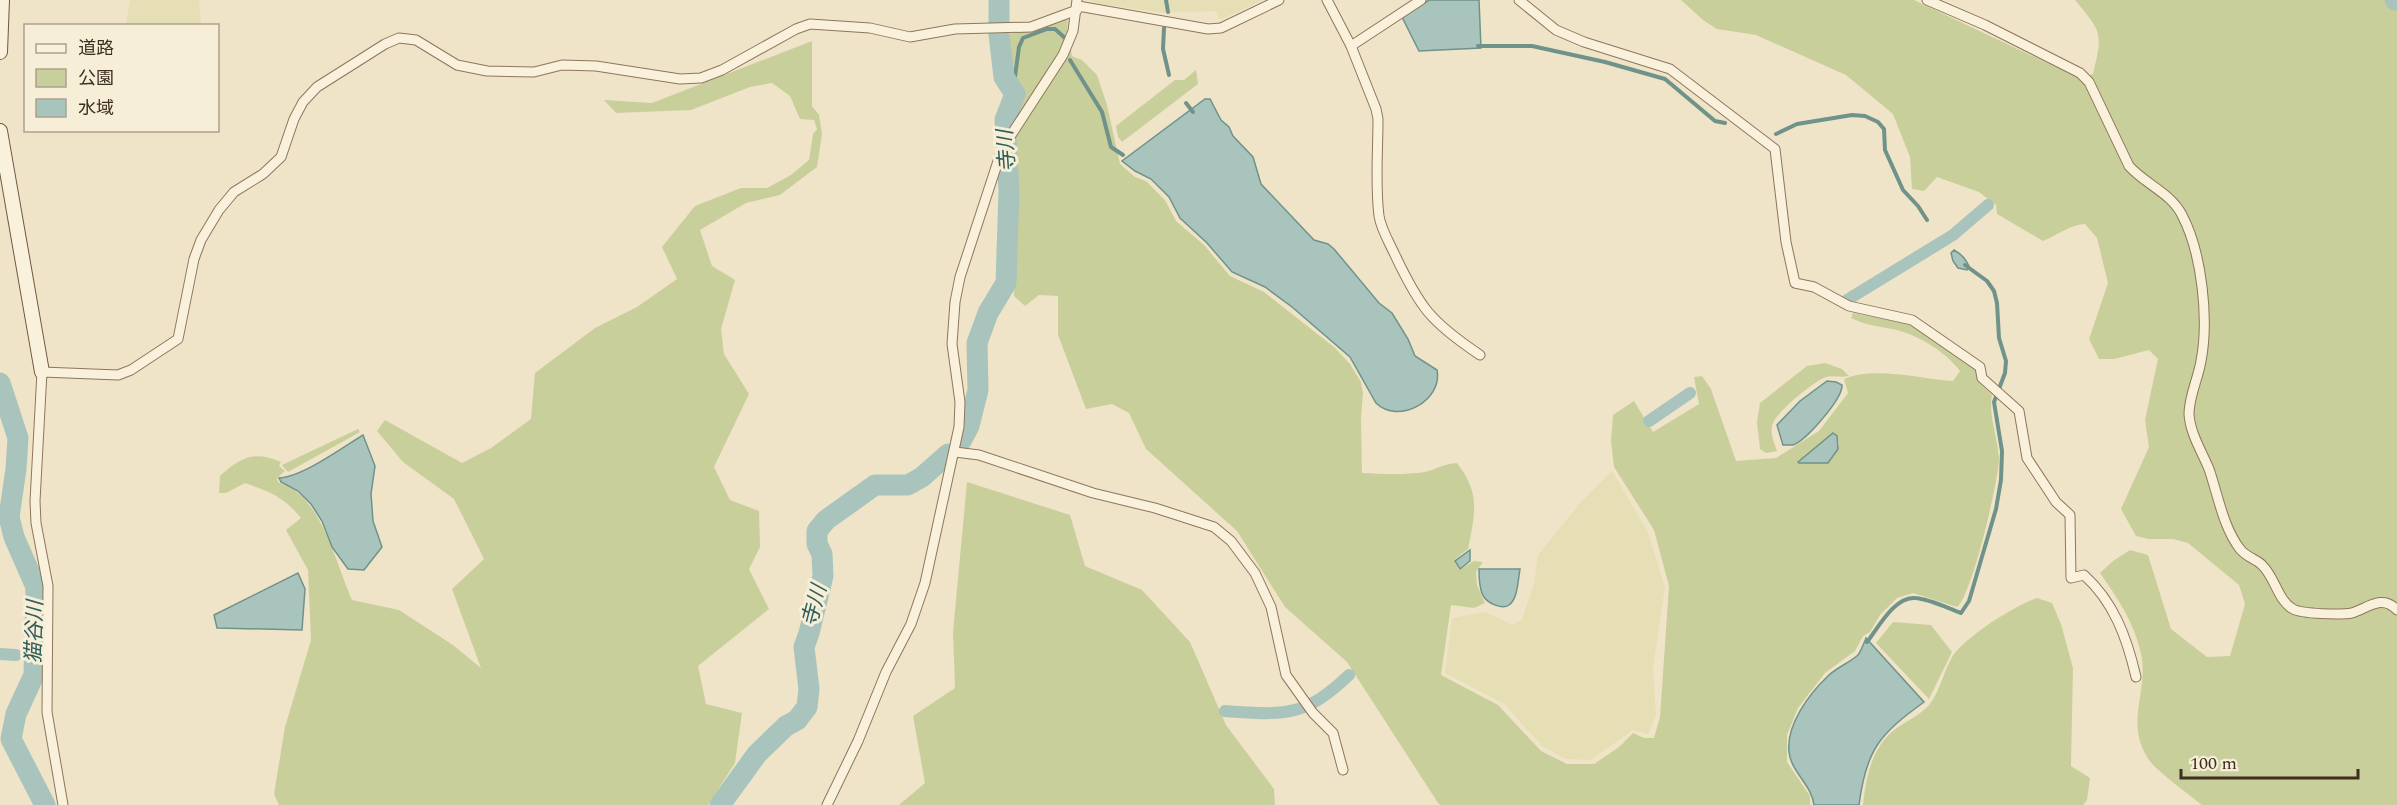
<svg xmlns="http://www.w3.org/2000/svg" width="2397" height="805" viewBox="0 0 2397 805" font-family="Spectral,'Noto Sans JP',serif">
  <rect width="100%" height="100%" fill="#f0e4c8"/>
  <g fill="#e6deb5">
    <path d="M130 0H199L201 25H126Z"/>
    <path d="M1090 0H1263L1220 20 1215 11 1163 13 1094 3Z"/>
    <path d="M1612 471 1647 530 1665 587 1653 668 1656 716 1648 734 1633 730 1591 760 1565 759 1542 746 1504 704 1445 673 1452 618 1485 612 1513 625 1522 619 1534 584 1538 555 1582 501Z"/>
  </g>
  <g fill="#c9cf9b" fill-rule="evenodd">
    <path d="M1681 0H1914L2079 78 2093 74C2103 32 2102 33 2075 0H2397V805H2202C2190 795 2153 769 2147 757 2125 721 2149 690 2141 654 2135 624 2117 597 2100 573L2113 561 2130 550 2148 555 2171 629 2207 657 2230 656 2245 604 2239 585 2188 543 2173 539H2149L2136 536 2121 509 2149 447 2145 420 2158 359 2149 350 2114 359H2099L2089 339 2108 283 2097 238 2085 224C2069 225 2058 235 2043 241L1997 214 1996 205 1979 192 1937 177 1924 191 1912 189 1910 157 1893 114 1846 75 1756 35 1717 29 1703 20Z"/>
    <path d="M1064 19 1068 20 1067 29 1072 56 1082 60 1097 75 1107 105 1120 164 1135 177 1146 181 1165 200 1176 221 1204 245 1230 276 1264 292 1334 347 1350 364 1361 382 1363 393 1361 418 1362 473C1384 474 1404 475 1425 472 1438 469 1442 464 1457 463 1481 494 1475 513 1468 549L1454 560 1459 570 1474 561 1483 562 1476 572 1477 585 1485 603 1474 608 1451 605 1441 675 1498 705 1541 751 1567 764H1594L1619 747 1633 733 1644 738H1654L1660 717 1669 586 1654 530 1614 467 1611 441 1613 415 1634 401 1653 432 1699 404 1694 377 1702 376 1711 389 1736 461 1776 458 1819 431 1848 393 1844 379C1875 366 1920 379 1953 381L1960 371C1945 351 1917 334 1892 329 1877 326 1864 325 1851 318L1853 313 1909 324 1976 369 1979 383 1992 395C1988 417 1998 437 1999 459 1999 479 1971 599 1957 607L1913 593 1897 598 1880 615 1870 632 1863 636 1855 651 1825 673 1798 708 1787 735V762L1810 796V805H1440L1438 803 1347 662 1285 607 1237 531 1146 449 1129 413 1112 404 1086 409 1058 335V296L1039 295 1025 306 1014 296 1017 179 1010 121 1020 93 1019 84 1009 76 1004 35 1057 23ZM1832 433 1839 442 1838 449 1828 463H1799Z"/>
    <path d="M812 41V106L819 115 822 134 817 167 780 195 746 203 700 230 712 266 735 280 721 329 724 354 749 394 714 467 730 500 759 511 760 547 749 569 769 609 698 666 706 704 742 713 735 763 708 805H279L274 794 285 727 311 640 308 570 286 530 301 518C284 497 271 492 245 483L226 493H219L220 476C240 458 254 450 281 462L279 466 285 471 277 478 278 482C284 485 292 488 298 493 325 515 338 568 352 600L399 610 453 645 481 668 452 589 484 559 454 499 403 462 377 431 385 420 462 463 491 448 531 419 535 373 595 328 637 307 677 279 662 247 695 206 741 188H767L791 175 809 160 813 134 817 129 814 120 800 119 790 96 772 83 750 87 691 110 616 113 604 100 652 103Z"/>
    <path d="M1196 70 1198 84 1122 142 1118 137 1116 126 1175 80H1184Z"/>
    <path d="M1825 363 1842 369 1849 376C1841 378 1833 375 1826 377 1814 381 1777 412 1773 423 1769 432 1774 442 1777 451L1766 453 1760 449 1757 422 1760 403 1807 366Z"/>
    <path d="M358 429 360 432 288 472 282 465Z"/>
    <path d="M967 482 1070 515 1085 566 1142 590 1190 642 1226 725 1274 789 1275 805H899L925 783 913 716 955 688 953 632Z"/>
    <path d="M2037 598 2052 603 2061 624 2073 668 2071 766 2090 778 2087 800 2083 805H1863C1866 777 1872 745 1897 728 1907 721 1923 713 1930 704 1941 689 1944 669 1954 654 1969 635 2014 606 2037 598Z"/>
    <path d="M1893 622 1931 625 1952 652 1929 699 1876 643Z"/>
  </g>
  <g fill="#a9c4bc" stroke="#6f938a" stroke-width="1.5">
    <path d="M1429 0H1479L1481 48 1419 51 1402 17Z"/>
    <path d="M1205 99H1210L1221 120 1229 127 1233 136 1253 157 1261 184 1314 240 1328 244 1334 249 1379 303 1392 313 1408 339 1415 356 1437 370C1443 401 1398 425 1376 403L1350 357 1292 307 1265 287 1232 272 1207 243 1180 218 1169 197 1151 179 1135 171 1122 161Z"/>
    <path d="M1954 250C1962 255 1965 258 1969 266L1967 270 1958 268 1953 261 1951 253Z"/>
    <path d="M1827 381 1836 382 1842 385C1843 398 1806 441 1793 445 1791 445 1784 445 1783 445L1777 425 1800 401Z"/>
    <path d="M1833 433 1837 436 1838 449 1828 463H1799L1798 462Z"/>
    <path d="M363 435 375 466 371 494 373 521 382 547 364 570 348 569 332 547 322 521 311 504 298 491 281 482 279 478C302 477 342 448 363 435Z"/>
    <path d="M1470 550V561L1460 569 1455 561Z"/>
    <path d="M1479 569H1520C1518 579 1518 599 1509 605 1502 610 1488 603 1484 597 1479 590 1479 577 1479 569Z"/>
    <path d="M298 573 305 589 302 630 217 628 214 615Z"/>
    <path d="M1866 638 1924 702C1880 734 1866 749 1859 805H1814C1812 785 1791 772 1789 752 1786 725 1809 694 1828 676 1836 668 1849 663 1858 655 1861 651 1864 643 1866 638Z"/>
  </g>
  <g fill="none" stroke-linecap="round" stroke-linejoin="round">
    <g stroke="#6f938a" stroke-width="4">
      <path d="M1166 0 1168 12"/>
      <path d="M1164 28 1163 49 1169 75"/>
      <path d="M1478 46H1532L1605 62 1665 79 1715 121 1725 123"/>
      <path d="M1070 60 1102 112 1111 147 1123 155"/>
      <path d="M1013 91 1019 47 1023 38 1047 29H1055L1065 38"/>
      <path d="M1186 103 1193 112"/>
      <path d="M1776 134 1797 124 1852 115 1865 116 1878 122 1884 129 1885 150 1903 190 1918 206 1927 220"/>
      <path d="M1867 642C1878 628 1895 596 1915 598 1930 599 1947 608 1961 613L1969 601 1996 509 2001 480 2002 451 1994 402 2005 373 2006 361 1999 338 1997 303 1994 291 1987 281 1965 265"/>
    </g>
    <g stroke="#a9c4bc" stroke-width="12">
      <path d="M1847 300 1953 235 1988 205"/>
      <path d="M1649 421 1690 393"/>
      <path d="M0 654 16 655"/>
      <path d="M1225 711C1284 715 1304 718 1349 675"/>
    </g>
    <g stroke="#a9c4bc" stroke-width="21">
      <path d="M999 0V25"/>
      <path d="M2395 0H2397"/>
      <path d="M0 383 18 438 16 469 9 517 14 537 36 587 34 675 16 714 11 739 45 805"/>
      <path d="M961 441 969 426 978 390 977 343 988 313 1006 283 1009 191 1005 120 1015 94 1004 77 999 35"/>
      <path d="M720 805 757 754 786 726 797 720 807 707 809 689 804 647 809 633 823 576 822 554 817 544V531L826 520 875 485H908L922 477 948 454"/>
    </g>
    <defs>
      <g id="street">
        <path d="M1327 0 1351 46 1376 109 1378 119C1378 151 1375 184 1379 216 1381 229 1389 242 1395 255 1420 308 1431 322 1480 355"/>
        <path d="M1519 0 1556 30 1584 42 1670 69 1775 149 1786 242 1795 283 1814 287 1849 306 1912 320 1980 367 1982 378 2019 411 2027 458 2056 502 2070 515 2071 578 2084 575C2114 602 2127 638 2136 677"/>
        <path d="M1927 0 1985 25 2080 73 2089 82 2129 166C2145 184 2171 193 2182 215 2202 253 2209 319 2201 361 2198 379 2189 396 2189 414 2190 433 2202 452 2209 469 2218 495 2223 527 2240 549 2246 557 2256 559 2262 565 2275 577 2278 601 2293 609 2302 614 2341 615 2352 613 2368 608 2382 594 2397 610"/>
        <path d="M1078 6 1208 29 1221 28 1279 0"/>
        <path d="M1351 46 1421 0"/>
        <path d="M955 452 979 455 1093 493 1155 508 1214 527 1231 541 1255 573 1271 607 1286 675 1313 713 1333 733 1343 770"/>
        <path d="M63 805 47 712 48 586 36 523 35 501 42 372 118 375 131 370 178 339 194 259 201 240 219 210 234 192 263 174 281 157 294 119 303 102 317 87 385 44 399 38 416 40 457 65 487 71 534 72 562 65 596 66 680 79 701 78 722 70 796 29 810 24 870 28 910 37 955 29 1031 27 1077 10"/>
        <path d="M827 805 858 741 886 672 911 624 925 583 959 427 960 402 952 344 955 302 960 277 1002 149 1063 55 1073 31 1077 0"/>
      </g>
      <g id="secondary">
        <path d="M0 52 2 0"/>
        <path d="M0 131 42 372"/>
      </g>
    </defs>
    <use href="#street" stroke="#8d765c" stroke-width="11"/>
    <use href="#secondary" stroke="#6f573f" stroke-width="16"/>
    <use href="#street" stroke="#faf1dc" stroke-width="9"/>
    <use href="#secondary" stroke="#faf1dc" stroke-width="14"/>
  </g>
  <g text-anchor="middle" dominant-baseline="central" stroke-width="6" stroke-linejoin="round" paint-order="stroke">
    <g font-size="21" font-style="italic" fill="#2f5d5a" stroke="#f7eed8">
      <text transform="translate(1007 151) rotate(-94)">寺川</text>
      <text transform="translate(815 606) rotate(-75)">寺川</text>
      <text transform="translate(35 632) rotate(-88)">猫谷川</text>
    </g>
  </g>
  <rect x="24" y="24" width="195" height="108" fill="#f7eed8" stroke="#ada18e" stroke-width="1.5"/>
  <rect x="36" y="44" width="30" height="9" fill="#faf1dc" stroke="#ada18e" stroke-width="1.5"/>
  <text x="78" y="54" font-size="18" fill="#3d2e20">道路</text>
  <rect x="36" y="69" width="30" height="18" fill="#c9cf9b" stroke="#ada18e" stroke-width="1.5"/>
  <text x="78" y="84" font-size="18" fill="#3d2e20">公園</text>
  <rect x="36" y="99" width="30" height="18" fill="#a9c4bc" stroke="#ada18e" stroke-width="1.5"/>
  <text x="78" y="114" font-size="18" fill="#3d2e20">水域</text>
  <path d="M2181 769v9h177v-9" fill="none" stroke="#3d2e20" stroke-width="3"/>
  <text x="2190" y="769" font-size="18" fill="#3d2e20" stroke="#f7eed8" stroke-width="4.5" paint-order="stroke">100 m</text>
</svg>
